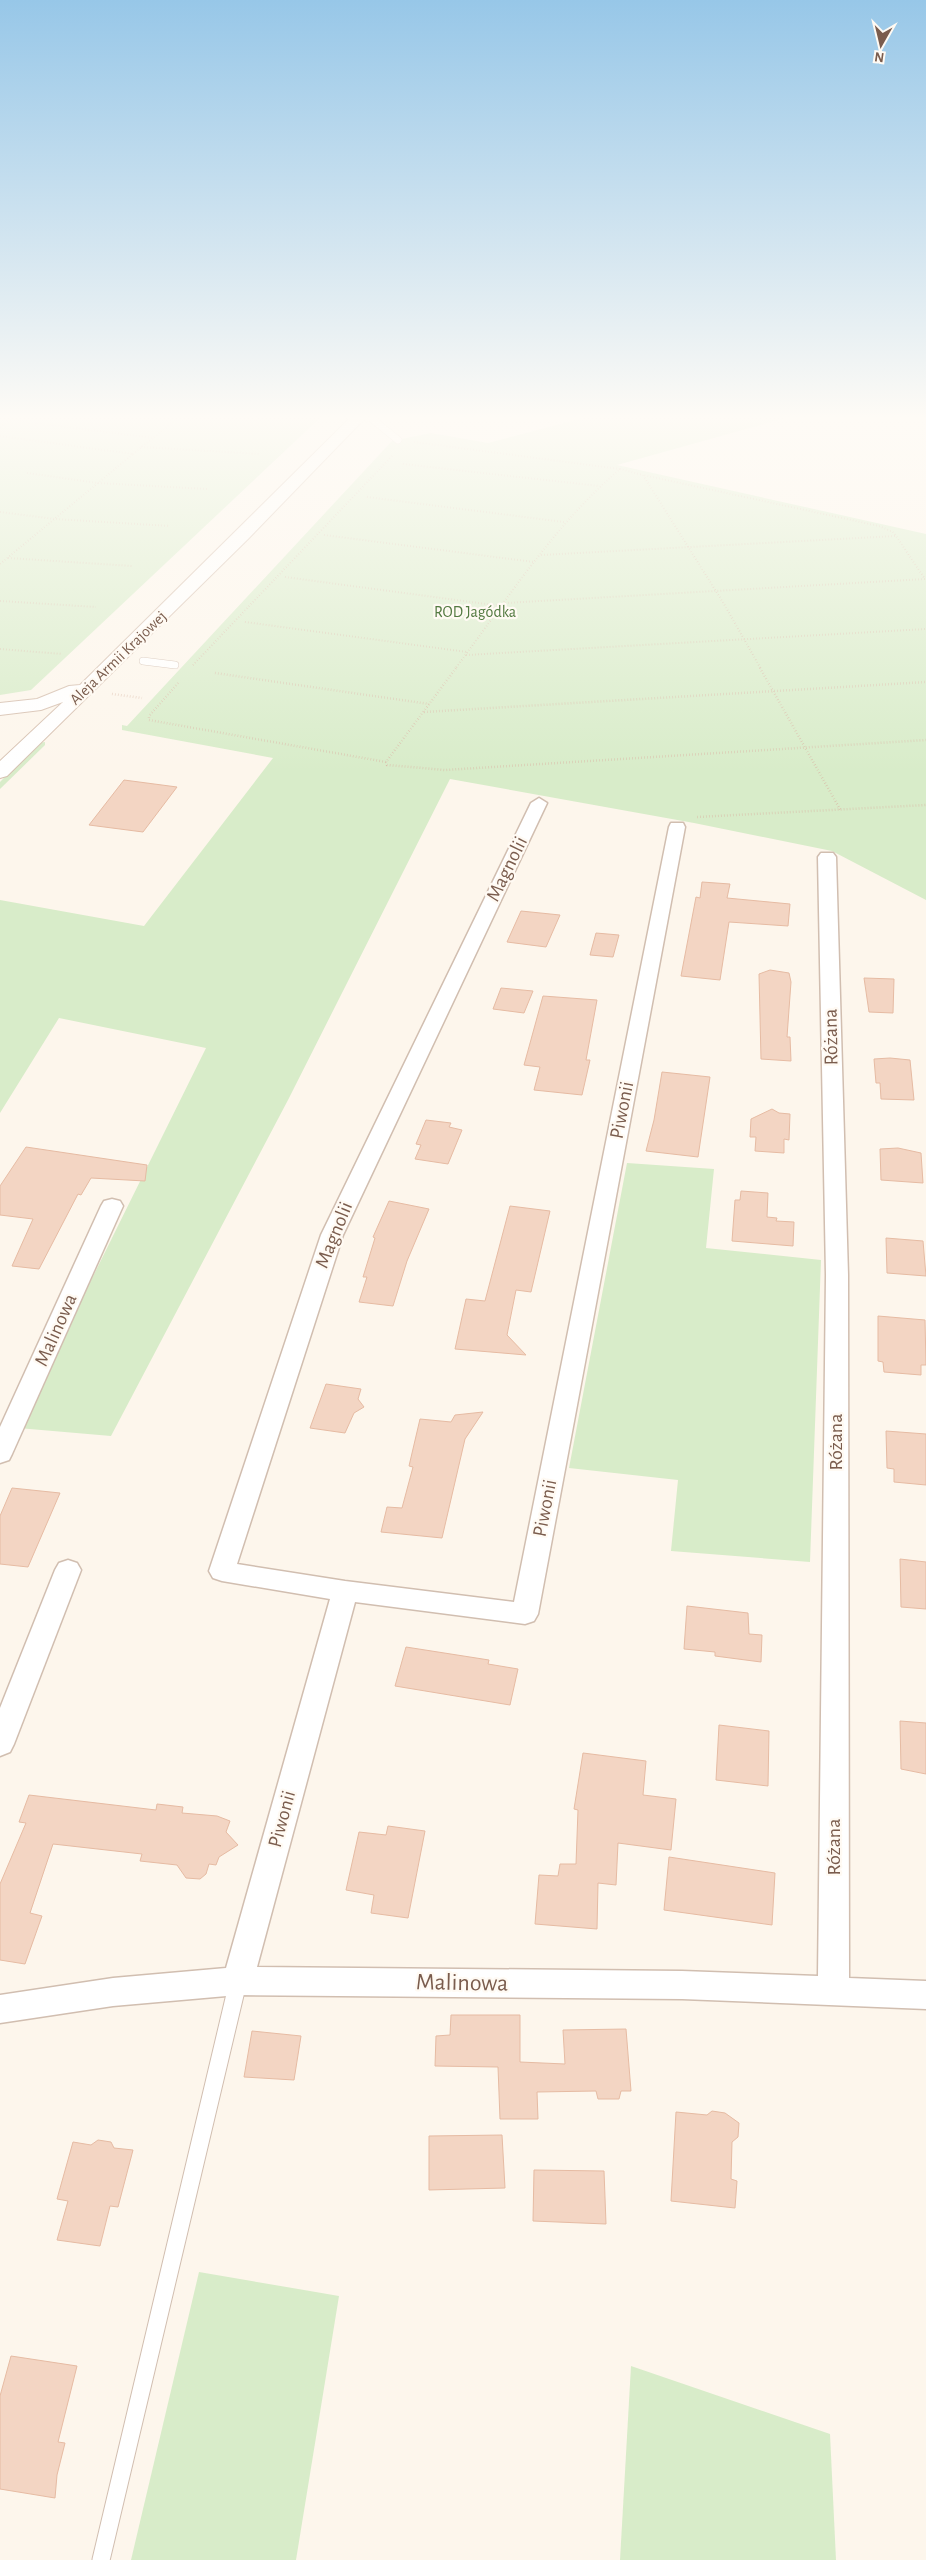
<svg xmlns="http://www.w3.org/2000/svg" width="926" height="2560" viewBox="0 0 926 2560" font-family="'Alegreya Sans',sans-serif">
  <rect width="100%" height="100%" fill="#fdf6ec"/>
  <g fill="#d8ecc9">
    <path d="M0 415H317L320 418 31 690 0 695Z"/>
    <path d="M594 415H796L617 465 926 534V900L832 851 694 823 450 779 288 1100 111 1436 18 1428 206 1048 59 1018 0 1113V900L144 926 273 758 122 730V725L127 726 392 441 431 433 488 443Z"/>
    <path d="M45 742V745L0 789V782L38 743Z"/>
    <path d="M627 1163 714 1169 706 1248 821 1260 810 1562 671 1551 678 1480 569 1468Z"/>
    <path d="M199 2272 339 2296 296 2560H131Z"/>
    <path d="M631 2366 830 2434 836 2560H620Z"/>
  </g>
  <g fill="#f3d5c3" stroke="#e6bba3">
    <path d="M124 780 177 787 143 832 89 825Z"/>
    <path d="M702 882 730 884 727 898 790 904 788 926 729 922 720 980 681 976 696 897 700 898Z"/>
    <path d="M521 911 560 915 546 947 507 942Z"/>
    <path d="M596 933 619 935 613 957 590 955Z"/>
    <path d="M770 970 789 973 791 982 787 1037H790L791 1061 761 1059 759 974Z"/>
    <path d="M864 978 894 979 893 1013 869 1012Z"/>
    <path d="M501 988 533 991 524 1013 493 1009Z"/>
    <path d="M543 996 597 1000 586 1060H590L582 1095 534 1090 540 1067 524 1065Z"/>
    <path d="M890 1058 910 1060 914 1100 881 1099 880 1083H876L874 1059Z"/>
    <path d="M662 1072 710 1077 698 1157 646 1151 654 1120Z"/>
    <path d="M772 1109 779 1113 790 1114 789 1140 784 1139V1153L755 1151 756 1137H750L751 1119Z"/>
    <path d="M426 1120 451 1123 449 1127 462 1130 448 1164 415 1159 421 1145 416 1144Z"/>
    <path d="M26 1147 147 1165 145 1181 91 1178 81 1195 78 1194 39 1269 12 1266 33 1219 0 1215V1186Z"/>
    <path d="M898 1148 921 1153 923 1183 881 1180 880 1149Z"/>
    <path d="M741 1191 768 1193 767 1217 777 1218 776 1221 794 1222 793 1246 732 1241 735 1200H740Z"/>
    <path d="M389 1201 429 1209 407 1261 393 1306 359 1302 367 1277H363L375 1238 373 1237Z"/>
    <path d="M510 1206 550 1211 531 1292 516 1290 507 1335 526 1355 455 1349 466 1299 485 1301Z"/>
    <path d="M886 1238 923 1241 926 1276 887 1273Z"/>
    <path d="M878 1316 925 1320 926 1365H921V1375L884 1372 883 1362 878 1361Z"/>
    <path d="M326 1384 361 1389 358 1399 364 1407 354 1413 345 1433 310 1428Z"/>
    <path d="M483 1412 465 1439 442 1538 381 1532 387 1507 402 1508 413 1467 409 1466 420 1419 451 1422 455 1415Z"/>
    <path d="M886 1431 926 1434V1485L894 1482V1469L887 1468Z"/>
    <path d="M12 1488 60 1493 28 1567 0 1564V1516Z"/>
    <path d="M900 1559 926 1562V1609L901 1607Z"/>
    <path d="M687 1606 748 1613 749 1634 762 1635 761 1662 715 1656V1652L684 1649Z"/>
    <path d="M406 1647 489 1660 488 1664 518 1669 510 1705 395 1686Z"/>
    <path d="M900 1721 926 1723V1774L901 1769Z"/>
    <path d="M719 1725 769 1731 768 1786 716 1780Z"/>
    <path d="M583 1753 646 1761 643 1795 676 1799 671 1850 618 1843 616 1885 598 1883 597 1929 535 1924 539 1875 558 1876 560 1864H576L578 1810 574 1809Z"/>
    <path d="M29 1795 156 1810 157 1804 183 1807 182 1813 217 1816 230 1821 226 1832 238 1845 219 1857 216 1865 209 1864 206 1874 200 1879 186 1878 177 1865 140 1861 142 1854 53 1844 30 1913 42 1916 25 1964 0 1960V1884L26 1823 19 1822Z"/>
    <path d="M388 1826 425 1831 408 1918 371 1913 374 1895 346 1890 359 1832 386 1835Z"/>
    <path d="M669 1857 775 1873 772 1925 664 1910Z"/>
    <path d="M451 2015H520V2062L565 2064 563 2030 626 2029 631 2091H621L619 2099H598L596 2091 537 2092 538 2119H500L498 2067 435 2066 436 2036 450 2035Z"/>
    <path d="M252 2031 301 2036 294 2080 244 2077Z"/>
    <path d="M712 2111 725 2113 739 2123 738 2137 732 2142 731 2179 737 2181 735 2208 671 2201 676 2112 707 2115Z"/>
    <path d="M502 2135 505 2188 429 2190V2136Z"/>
    <path d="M98 2140 111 2142 114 2148 133 2150 118 2207 110 2206 100 2246 57 2240 68 2201 57 2199 73 2142 91 2145Z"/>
    <path d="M534 2170 604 2171 606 2224 533 2221Z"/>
    <path d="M11 2356 77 2366 58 2442 65 2443 57 2475 55 2498 0 2489V2396Z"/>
  </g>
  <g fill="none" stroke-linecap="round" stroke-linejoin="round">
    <defs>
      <g id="lane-far1">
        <path d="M349 415 371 418 398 440"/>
        <path d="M143 661 175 665"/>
      </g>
      <path id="lane" d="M101 2560 238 1982"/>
      <g id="street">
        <path d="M539 798 547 803 343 1235 237 1564 345 1581 514 1602 669 827 671 823H683L685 827 538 1614 534 1621 525 1624 355 1602 257 1967 682 1971 818 1976 826 1275 818 857 821 853H833L836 857 848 1275 849 1978 926 1981V2009L682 1999 238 1995 113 2006 0 2023V1995L113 1978 226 1968 330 1599 222 1581 213 1578 209 1571 321 1235 531 803Z"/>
        <path d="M112 1199 120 1201 123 1206 12 1454 9 1460 0 1463V1427L101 1206 104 1201Z"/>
        <path d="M68 1560 77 1563 81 1570 14 1744 10 1752 0 1756V1708L55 1570 59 1563Z"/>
      </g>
      <path id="secondary" d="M353 415H368L248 539 7 776 0 778V761L63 702 41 710 0 715V703L37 699 69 686 80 685Z"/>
    </defs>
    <use href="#lane-far1" stroke="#d1beb0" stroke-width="8"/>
    <use href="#lane" stroke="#d1beb0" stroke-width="19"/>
    <use href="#street" stroke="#d1beb0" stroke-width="3"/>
    <use href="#secondary" stroke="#d6c0b0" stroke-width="2"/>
    <g stroke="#d9b8a5" stroke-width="2" stroke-dasharray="0.5 2.5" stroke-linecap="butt">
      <path d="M11 420 154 438"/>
      <path d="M0 427 19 415"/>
      <path d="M0 436 133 454 0 564"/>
      <path d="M414 442 620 469C554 525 507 600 455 669"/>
      <path d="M141 447 260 454"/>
      <path d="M133 454 182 415"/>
      <path d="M403 464 599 486"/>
      <path d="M620 469 643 475 724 604 761 669"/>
      <path d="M27 473 98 483 207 489"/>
      <path d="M367 497 564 522"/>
      <path d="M0 512 55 519 170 526"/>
      <path d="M324 535 534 562"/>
      <path d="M541 555 896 536 893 532 879 526 643 475"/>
      <path d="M8 558 132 566"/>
      <path d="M285 577 501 606"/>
      <path d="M0 601 96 607"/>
      <path d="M505 603 925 579 896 536"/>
      <path d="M245 622 467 652"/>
      <path d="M0 649 62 654"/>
      <path d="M466 655 926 629"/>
      <path d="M193 665 392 456"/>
    </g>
    <g stroke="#d9b8a5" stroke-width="2.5" stroke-dasharray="0.5 2.5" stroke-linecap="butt">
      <path d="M760 668 841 811"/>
      <path d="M215 673 429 704"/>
      <path d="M178 683 149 716V720L386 762 456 668"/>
      <path d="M112 694 142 698"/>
      <path d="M424 712 926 682"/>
      <path d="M386 762 387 765 445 770 926 740"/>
      <path d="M697 817 926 805"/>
    </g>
    <use href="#lane-far1" stroke="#fff" stroke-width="7"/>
    <use href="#lane" stroke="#fff" stroke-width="17"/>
    <use href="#street" fill="#fff" fill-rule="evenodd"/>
    <use href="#secondary" fill="#fff" fill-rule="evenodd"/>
  </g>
  <linearGradient id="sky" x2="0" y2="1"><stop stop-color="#97c7e8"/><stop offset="0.54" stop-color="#fefbf6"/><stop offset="1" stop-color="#fefbf6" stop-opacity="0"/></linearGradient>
  <rect width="926" height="773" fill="url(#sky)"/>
  <g text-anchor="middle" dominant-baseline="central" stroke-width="4.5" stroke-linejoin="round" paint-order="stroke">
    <g font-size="16" fill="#537a41" stroke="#fffaf3">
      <text x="475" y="612">ROD Jagódka</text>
    </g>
    <g font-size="16" fill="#7a5c4d" stroke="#fffaf3">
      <text transform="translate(118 658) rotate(-44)">Aleja Armii Krajowej</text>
    </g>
    <g font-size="20" fill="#7a5c4d" stroke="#fffaf3">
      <text transform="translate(507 869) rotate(-64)">Magnolii</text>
      <text transform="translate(831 1037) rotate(-91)">Różana</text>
      <text transform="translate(622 1110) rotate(-79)">Piwonii</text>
      <text transform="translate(334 1235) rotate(-68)">Magnolii</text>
      <text transform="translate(56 1330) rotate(-66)">Malinowa</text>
      <text transform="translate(836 1442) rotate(-90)">Różana</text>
      <text transform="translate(545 1508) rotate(-79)">Piwonii</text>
      <text transform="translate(282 1819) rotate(-75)">Piwonii</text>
      <text transform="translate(834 1847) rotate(-90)">Różana</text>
    </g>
    <g font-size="24" fill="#7a5c4d" stroke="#fffaf3">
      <text transform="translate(462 1983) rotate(1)">Malinowa</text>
    </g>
  </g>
  <g transform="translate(881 45) rotate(188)" stroke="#fffaf3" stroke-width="4" paint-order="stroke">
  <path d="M0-4L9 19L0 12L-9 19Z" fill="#7a5c4d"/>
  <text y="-8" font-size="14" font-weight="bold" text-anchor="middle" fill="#7a5c4d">N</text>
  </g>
</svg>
